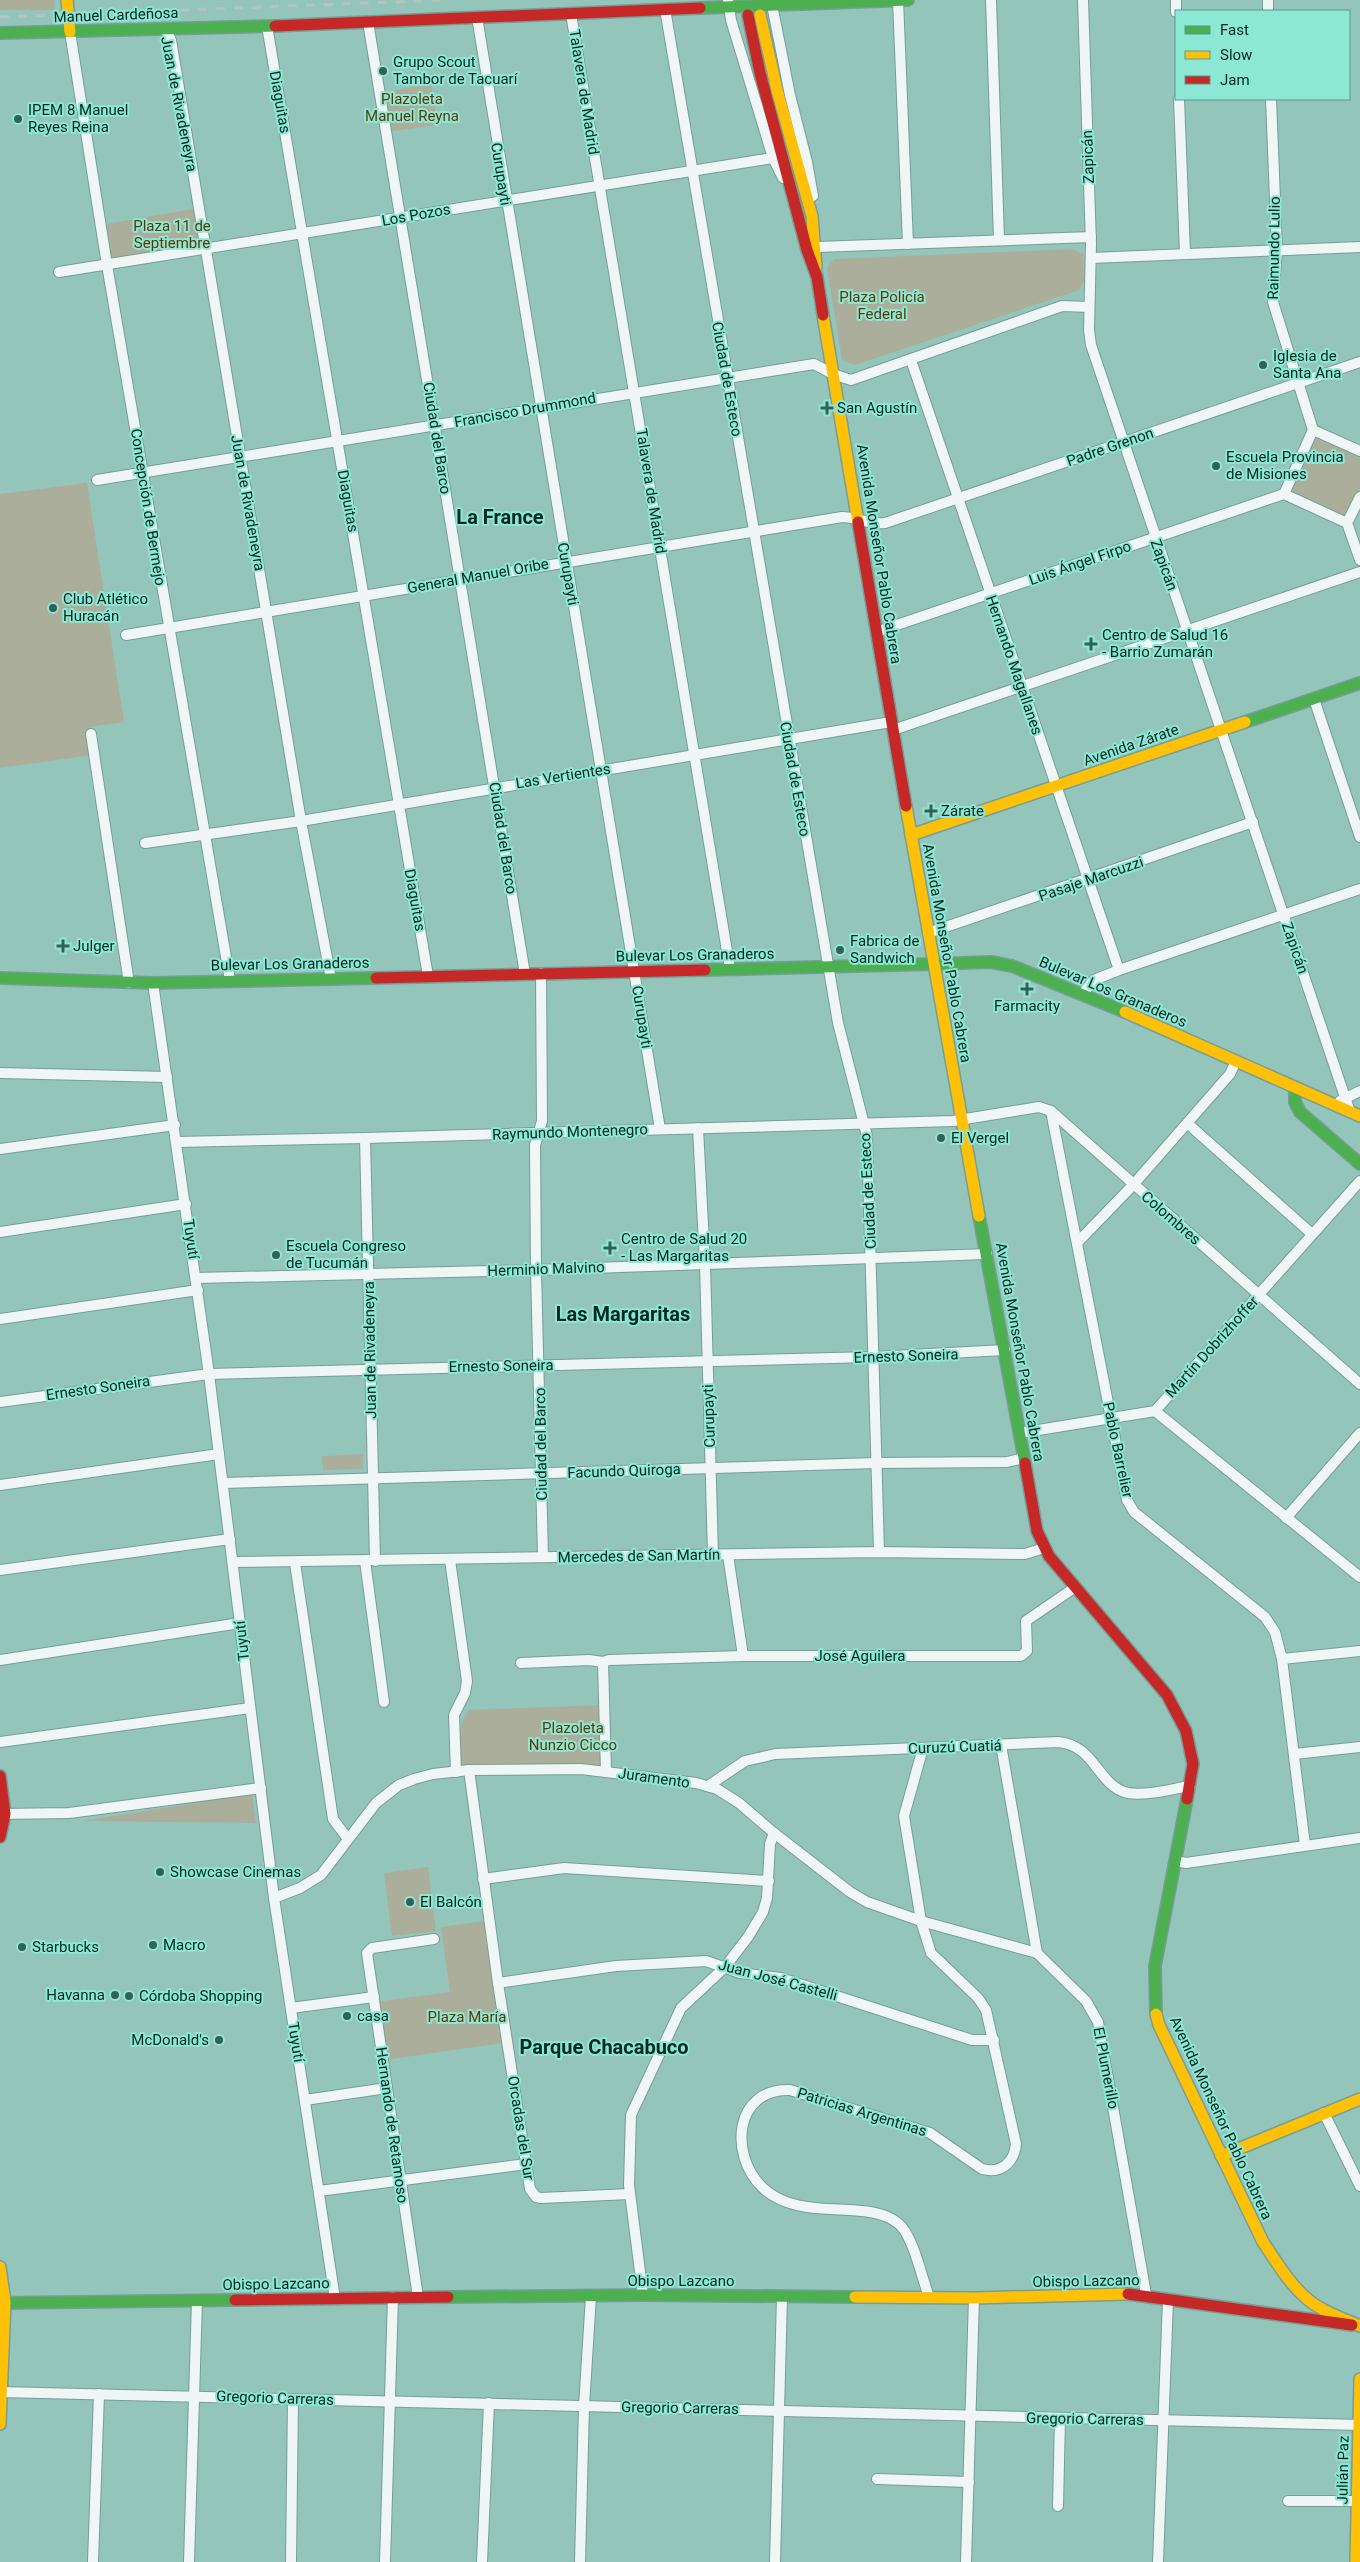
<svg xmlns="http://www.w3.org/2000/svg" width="1360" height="2562" viewBox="0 0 1360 2562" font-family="Roboto,sans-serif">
  <rect width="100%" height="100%" fill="#94c5bb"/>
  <g fill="#abae9b">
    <path d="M0 0H54L55 10H0Z"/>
    <path d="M431 84 438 125 392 131 386 92Z"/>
    <path d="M198 208 205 251 107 265 101 225Z"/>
    <path d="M1073 249 1083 254 1084 281 1079 290 855 365 842 360 827 267 835 259Z"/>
    <path d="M1316 438 1360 458V488L1347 517 1291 491Z"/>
    <path d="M87 483 124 722 89 727 92 755 0 768V494Z"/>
    <path d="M363 1454V1469L323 1470 322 1456Z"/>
    <path d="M604 1705V1767L462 1765C460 1747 457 1724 469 1710Z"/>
    <path d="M252 1794 256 1823 83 1821Z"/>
    <path d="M428 1867 436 1931 392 1936 384 1873Z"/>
    <path d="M485 1921 502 2043 385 2060 375 2002 450 1992 441 1927Z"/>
  </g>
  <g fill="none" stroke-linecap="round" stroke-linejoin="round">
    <defs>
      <g id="street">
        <path d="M728 0 731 20 773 158 783 178"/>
        <path d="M771 0 790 95 807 162 813 196"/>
        <path d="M898 0 908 244"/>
        <path d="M991 0 999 239"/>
        <path d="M1083 0 1091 244 1089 330 1091 345 1350 1112"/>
        <path d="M1176 0V12"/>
        <path d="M1268 0V11"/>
        <path d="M665 9 838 1023 867 1136 879 1552"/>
        <path d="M571 14 730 969"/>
        <path d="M477 17 660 1129"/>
        <path d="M368 22 525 974"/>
        <path d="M267 26 428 976"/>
        <path d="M165 29 171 40 301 821 331 979"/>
        <path d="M70 32 107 265 230 980"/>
        <path d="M1179 99 1185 254"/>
        <path d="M1271 99 1277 250 1273 302 1313 430 1360 451"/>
        <path d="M817 247 1091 237"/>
        <path d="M1091 258 1360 247"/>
        <path d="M59 272 773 158"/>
        <path d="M911 360 1119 970"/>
        <path d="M97 480 814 364 833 374 851 380 1062 306 1089 307"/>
        <path d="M1284 494 1313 430"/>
        <path d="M1360 497 1347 523 1360 560"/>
        <path d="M876 632 1284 494 1347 523"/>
        <path d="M126 635 842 517C857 517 870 525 885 523L1360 362"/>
        <path d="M1314 699 1360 837"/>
        <path d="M893 730 1360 572"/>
        <path d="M91 734 129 983"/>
        <path d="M145 843 301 821 891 722"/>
        <path d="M928 933 1253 822"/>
        <path d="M541 973 542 1121 535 1145 536 1270 543 1557"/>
        <path d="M153 983 209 1374 274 1898 335 2299"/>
        <path d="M1083 993 1094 980 1119 970 1360 889"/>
        <path d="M0 1073 167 1077"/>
        <path d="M1340 1101 1360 1091"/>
        <path d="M1051 1111 1127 1500 1134 1512 1265 1617 1275 1632 1282 1659 1305 1845"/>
        <path d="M1187 1123 1312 1234"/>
        <path d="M698 1128 705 1264 713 1555"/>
        <path d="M365 1138 375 1561"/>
        <path d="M177 1142 365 1138 953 1121 1039 1107 1051 1111 1360 1384"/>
        <path d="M0 1149 175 1125"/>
        <path d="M0 1232 186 1204"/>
        <path d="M1077 1243 1133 1185 1230 1074 1236 1061"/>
        <path d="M196 1278 536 1270 987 1254"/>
        <path d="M0 1319 198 1290"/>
        <path d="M0 1402 209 1374 873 1357 1005 1350"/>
        <path d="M1155 1411 1360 1577"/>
        <path d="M1020 1433 1155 1411 1360 1181"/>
        <path d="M223 1483 876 1463 1007 1462 1024 1458"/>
        <path d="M0 1485 219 1454"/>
        <path d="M1286 1518 1360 1433"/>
        <path d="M728 1555 743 1656"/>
        <path d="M450 1560 467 1681 465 1693 454 1715 456 1772"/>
        <path d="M365 1561 384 1702"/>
        <path d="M233 1562 879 1552 1025 1554 1044 1548"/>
        <path d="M295 1563 333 1819 348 1839"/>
        <path d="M0 1570 230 1539"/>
        <path d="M1282 1659 1360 1651"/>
        <path d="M0 1660 240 1623"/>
        <path d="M603 1662 609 1660 743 1656H1021L1027 1651 1026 1621 1074 1588"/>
        <path d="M603 1662 606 1772"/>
        <path d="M521 1663 589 1660 603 1662"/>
        <path d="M0 1742 250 1708"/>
        <path d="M1001 1745 1037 1953 1086 2001 1098 2022 1146 2294"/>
        <path d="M923 1748 904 1816 921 1921 931 1953 978 1998 986 2010 1016 2144C1014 2163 1001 2174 982 2169L930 2133 790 2090C734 2088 729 2155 762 2187 800 2224 868 2197 899 2224 913 2236 922 2278 929 2297"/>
        <path d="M1294 1754 1360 1747"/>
        <path d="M469 1770 498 1983 530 2189 536 2197 541 2198 630 2194"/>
        <path d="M708 1786 745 1761 775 1754 1058 1742C1096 1745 1097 1786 1128 1793 1147 1796 1171 1789 1190 1786"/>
        <path d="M0 1814 69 1813 261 1788"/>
        <path d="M1175 1861 1186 1863 1360 1838"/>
        <path d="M483 1879 564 1868 769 1881"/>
        <path d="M274 1898 300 1888 321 1875 376 1803 399 1785 414 1779 433 1774 469 1770 581 1769 696 1783 717 1789 739 1803 774 1833 850 1892 867 1902 921 1921 1037 1953"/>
        <path d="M498 1983 616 1966 706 1961 740 1973 781 1978 972 2040H994"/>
        <path d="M291 2008 374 1997"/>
        <path d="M305 2100 387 2088"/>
        <path d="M1324 2113 1360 2186"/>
        <path d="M319 2191 526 2164"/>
        <path d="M643 2295 629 2185 631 2115 681 2008 725 1967 748 1937 763 1912 767 1898 770 1844 774 1833"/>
        <path d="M418 2297 367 1953 372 1948 434 1939"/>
        <path d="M0 2392 1360 2425"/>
        <path d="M877 2479 969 2482"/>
        <path d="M1288 2501H1357"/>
        <path d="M1058 2506 1060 2418"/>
        <path d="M93 2562 99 2394"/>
        <path d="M189 2562 197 2300"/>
        <path d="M291 2562 293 2399"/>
        <path d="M385 2562 393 2297"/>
        <path d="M482 2562 489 2403"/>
        <path d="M580 2562 584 2406 591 2296"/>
        <path d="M775 2562 782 2297"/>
        <path d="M966 2562 974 2298"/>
        <path d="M1158 2562 1168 2300"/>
      </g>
      <g id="fast">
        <path d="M700 8 908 0"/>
        <path d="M0 33 275 26"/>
        <path d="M1245 722 1360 683"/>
        <path d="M933 964 991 962 1012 966 1125 1012"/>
        <path d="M705 970 933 964"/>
        <path d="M0 978 153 983 376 978"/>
        <path d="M1295 1088V1102L1300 1112 1360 1164"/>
        <path d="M979 1216 1025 1463"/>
        <path d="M1156 2014 1155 1966 1187 1799"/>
        <path d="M448 2297 643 2295 855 2297"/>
        <path d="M0 2303 235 2300"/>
      </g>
      <g id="slow">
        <path d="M67 0 70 32"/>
        <path d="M760 15 777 90 812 216 816 267"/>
        <path d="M823 315 858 522"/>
        <path d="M906 806 979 1216"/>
        <path d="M911 835 1245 722"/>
        <path d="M1125 1012 1360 1116"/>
        <path d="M1156 2014 1159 2025 1263 2242C1276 2261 1288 2282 1305 2297 1320 2311 1342 2318 1360 2326"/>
        <path d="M1221 2156 1360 2099"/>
        <path d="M0 2267 5 2302 0 2424"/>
        <path d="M855 2297 974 2298 1128 2294"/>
        <path d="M1356 2562 1360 2379"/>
      </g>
      <g id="jam">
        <path d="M748 15 760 73 807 250 817 277 823 315"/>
        <path d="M275 26 700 8"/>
        <path d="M858 522 906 806"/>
        <path d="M376 978 705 970"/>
        <path d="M1025 1463 1037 1531 1049 1556 1167 1695 1186 1731 1193 1764 1187 1799"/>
        <path d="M0 1776 5 1814 0 1837"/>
        <path d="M1128 2294 1352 2325"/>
        <path d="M235 2300 448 2297"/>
      </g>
    </defs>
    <use href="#street" stroke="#769e96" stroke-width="12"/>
    <use href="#fast" stroke="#769e96" stroke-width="14"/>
    <use href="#slow" stroke="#769e96" stroke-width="14"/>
    <use href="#jam" stroke="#769e96" stroke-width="14"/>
    <use href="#street" stroke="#eff6f5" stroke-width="10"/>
    <use href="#fast" stroke="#4caf50" stroke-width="11"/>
    <use href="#slow" stroke="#ffc107" stroke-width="11"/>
    <use href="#jam" stroke="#c62828" stroke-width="11"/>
    <path stroke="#b5c4c1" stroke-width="3" stroke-dasharray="9 9" stroke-linecap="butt" d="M0 17 445 0"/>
  </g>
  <g fill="#346058" stroke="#8de7d5" stroke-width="2">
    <circle cx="383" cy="71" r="5"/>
    <circle cx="18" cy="119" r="5"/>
    <circle cx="1263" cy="365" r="5"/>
    <path d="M824.5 400.5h5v5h5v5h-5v5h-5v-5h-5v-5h5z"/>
    <circle cx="1216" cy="466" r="5"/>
    <circle cx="53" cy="608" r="5"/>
    <path d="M1088.5 636.5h5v5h5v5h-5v5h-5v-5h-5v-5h5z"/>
    <path d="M928.5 803.5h5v5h5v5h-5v5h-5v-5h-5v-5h5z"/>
    <path d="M60.5 938.5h5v5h5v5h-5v5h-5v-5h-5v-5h5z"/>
    <circle cx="840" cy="950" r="5"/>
    <path d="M1024.5 981.5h5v5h5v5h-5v5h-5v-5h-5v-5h5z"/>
    <circle cx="941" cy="1138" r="5"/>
    <path d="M607.5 1240.5h5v5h5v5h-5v5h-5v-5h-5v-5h5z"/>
    <circle cx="276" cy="1255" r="5"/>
    <circle cx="160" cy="1872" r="5"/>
    <circle cx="410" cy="1902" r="5"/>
    <circle cx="153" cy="1945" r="5"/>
    <circle cx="22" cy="1947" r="5"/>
    <circle cx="115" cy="1995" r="5"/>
    <circle cx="129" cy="1996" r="5"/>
    <circle cx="347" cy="2016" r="5"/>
    <circle cx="219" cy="2040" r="5"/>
  </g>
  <g text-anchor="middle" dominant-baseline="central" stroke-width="4" stroke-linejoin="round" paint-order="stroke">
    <g font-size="15" fill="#002922" stroke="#8de7d5">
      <text transform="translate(116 15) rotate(-2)">Manuel Cardeñosa</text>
      <text transform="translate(584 92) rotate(81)">Talavera de Madrid</text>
      <text transform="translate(280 102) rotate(80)">Diaguitas</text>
      <text transform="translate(179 104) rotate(79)">Juan de Rivadeneyra</text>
      <text transform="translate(1088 157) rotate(-92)">Zapicán</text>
      <text transform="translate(501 174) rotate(81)">Curupayti</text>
      <text transform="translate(416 215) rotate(-10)">Los Pozos</text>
      <text transform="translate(1274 248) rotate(-89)">Raimundo Lulio</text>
      <text transform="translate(727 379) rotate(80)">Ciudad de Esteco</text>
      <text transform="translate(525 410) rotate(-10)">Francisco Drummond</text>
      <text transform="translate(437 438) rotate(81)">Ciudad del Barco</text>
      <text transform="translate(1110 447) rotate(-19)">Padre Grenon</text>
      <text transform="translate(651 491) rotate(81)">Talavera de Madrid</text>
      <text transform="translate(348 501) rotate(80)">Diaguitas</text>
      <text transform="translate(248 503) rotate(80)">Juan de Rivadeneyra</text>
      <text transform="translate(148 507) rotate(81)">Concepción de Bermejo</text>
      <text transform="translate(879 554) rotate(81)">Avenida Monseñor Pablo Cabrera</text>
      <text transform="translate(1080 563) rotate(-19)">Luis Ángel Firpo</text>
      <text transform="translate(1164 565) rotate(70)">Zapicán</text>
      <text transform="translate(568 574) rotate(80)">Curupayti</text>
      <text transform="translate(478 576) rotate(-10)">General Manuel Oribe</text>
      <text transform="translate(1014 665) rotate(71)">Hernando Magallanes</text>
      <text transform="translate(1131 745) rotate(-19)">Avenida Zárate</text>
      <text transform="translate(563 776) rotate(-9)">Las Vertientes</text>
      <text transform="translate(795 779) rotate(80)">Ciudad de Esteco</text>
      <text transform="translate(503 838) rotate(81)">Ciudad del Barco</text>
      <text transform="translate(1091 879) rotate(-19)">Pasaje Marcuzzi</text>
      <text transform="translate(415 900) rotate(80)">Diaguitas</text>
      <text transform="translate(1295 948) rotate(71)">Zapicán</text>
      <text transform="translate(947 953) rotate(80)">Avenida Monseñor Pablo Cabrera</text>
      <text transform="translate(695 955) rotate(-1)">Bulevar Los Granaderos</text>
      <text transform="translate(290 964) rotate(-1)">Bulevar Los Granaderos</text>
      <text transform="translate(1113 992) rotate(23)">Bulevar Los Granaderos</text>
      <text transform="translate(642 1017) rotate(81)">Curupayti</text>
      <text transform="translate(570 1132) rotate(-2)">Raymundo Montenegro</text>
      <text transform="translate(868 1191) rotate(-93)">Ciudad de Esteco</text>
      <text transform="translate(1171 1218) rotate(41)">Colombres</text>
      <text transform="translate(191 1239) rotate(82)">Tuyutí</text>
      <text transform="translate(546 1269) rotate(-2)">Herminio Malvino</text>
      <text transform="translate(1212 1347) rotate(-48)">Martín Dobrizhoffer</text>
      <text transform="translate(370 1350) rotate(-91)">Juan de Rivadeneyra</text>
      <text transform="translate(1020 1352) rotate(80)">Avenida Monseñor Pablo Cabrera</text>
      <text transform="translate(906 1356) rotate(-2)">Ernesto Soneira</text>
      <text transform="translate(501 1366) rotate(-1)">Ernesto Soneira</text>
      <text transform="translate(98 1388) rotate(-8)">Ernesto Soneira</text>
      <text transform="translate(709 1416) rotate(-92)">Curupayti</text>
      <text transform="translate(541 1444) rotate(-91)">Ciudad del Barco</text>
      <text transform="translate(1118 1450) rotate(78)">Pablo Barrelier</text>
      <text transform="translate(624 1471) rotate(-2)">Facundo Quiroga</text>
      <text transform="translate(639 1556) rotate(-1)">Mercedes de San Martín</text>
      <text transform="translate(242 1641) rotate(-96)">Tuyutí</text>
      <text x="860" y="1656">José Aguilera</text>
      <text transform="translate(955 1747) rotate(-2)">Curuzú Cuatiá</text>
      <text transform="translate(654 1778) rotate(8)">Juramento</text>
      <text transform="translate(778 1980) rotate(15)">Juan José Castelli</text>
      <text transform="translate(296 2042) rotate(81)">Tuyutí</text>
      <text transform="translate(1106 2068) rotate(79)">El Plumerillo</text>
      <text transform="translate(862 2112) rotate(17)">Patricias Argentinas</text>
      <text transform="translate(1221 2118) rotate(65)">Avenida Monseñor Pablo Cabrera</text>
      <text transform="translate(392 2125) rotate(82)">Hernando de Retamoso</text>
      <text transform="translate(521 2128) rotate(81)">Orcadas del Sur</text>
      <text x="681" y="2281">Obispo Lazcano</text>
      <text transform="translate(1086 2281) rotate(-1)">Obispo Lazcano</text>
      <text transform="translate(276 2284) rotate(-1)">Obispo Lazcano</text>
      <text transform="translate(275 2398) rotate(2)">Gregorio Carreras</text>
      <text transform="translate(680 2408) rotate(1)">Gregorio Carreras</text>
      <text transform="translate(1085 2419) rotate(1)">Gregorio Carreras</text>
      <text transform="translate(1343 2470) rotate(-89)">Julián Paz</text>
    </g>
    <g font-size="15" fill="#002922" stroke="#8de7d5" text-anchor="start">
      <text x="393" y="62">Grupo Scout<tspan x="393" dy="17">Tambor de Tacuarí</tspan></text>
      <text x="28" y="110">IPEM 8 Manuel<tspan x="28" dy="17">Reyes Reina</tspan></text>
      <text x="1273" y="356">Iglesia de<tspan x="1273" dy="17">Santa Ana</tspan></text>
      <text x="837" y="408">San Agustín</text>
      <text x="1226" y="457">Escuela Provincia<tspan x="1226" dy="17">de Misiones</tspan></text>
      <text x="63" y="599">Club Atlético<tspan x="63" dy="17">Huracán</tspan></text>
      <text x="1102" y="635">Centro de Salud 16<tspan x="1102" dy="17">- Barrio Zumarán</tspan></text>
      <text x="941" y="811">Zárate</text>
      <text x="850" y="941">Fabrica de<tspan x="850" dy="17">Sandwich</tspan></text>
      <text x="73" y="946">Julger</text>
      <text x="1027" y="1006" text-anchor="middle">Farmacity</text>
      <text x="951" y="1138">El Vergel</text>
      <text x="621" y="1239">Centro de Salud 20<tspan x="621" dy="17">- Las Margaritas</tspan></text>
      <text x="286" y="1246">Escuela Congreso<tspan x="286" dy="17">de Tucumán</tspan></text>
      <text x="170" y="1872">Showcase Cinemas</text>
      <text x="420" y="1902">El Balcón</text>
      <text x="163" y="1945">Macro</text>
      <text x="32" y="1947">Starbucks</text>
      <text x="105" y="1995" text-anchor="end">Havanna</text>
      <text x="139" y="1996">Córdoba Shopping</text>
      <text x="357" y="2016">casa</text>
      <text x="209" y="2040" text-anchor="end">McDonald's</text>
    </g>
    <g font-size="15" fill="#653500" stroke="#8de7d5">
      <text x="412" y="99">Plazoleta<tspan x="412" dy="17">Manuel Reyna</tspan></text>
      <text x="172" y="226">Plaza 11 de<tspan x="172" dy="17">Septiembre</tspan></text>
      <text x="882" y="297">Plaza Policía<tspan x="882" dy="17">Federal</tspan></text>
      <text x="573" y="1728">Plazoleta<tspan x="573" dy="17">Nunzio Cicco</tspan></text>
      <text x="467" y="2017">Plaza María</text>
    </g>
    <g font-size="20" font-weight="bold" fill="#002922" stroke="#8de7d5">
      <text x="500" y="517">La France</text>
      <text x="623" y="1314">Las Margaritas</text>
      <text x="604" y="2047">Parque Chacabuco</text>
    </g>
  </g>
  <rect x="1175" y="10" width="175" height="90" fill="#8de7d5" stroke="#559b8d"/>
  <rect x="1185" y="26" width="25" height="8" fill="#4caf50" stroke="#559b8d"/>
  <text x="1220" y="35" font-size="15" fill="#002922">Fast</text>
  <rect x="1185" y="51" width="25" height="8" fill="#ffc107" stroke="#559b8d"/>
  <text x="1220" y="60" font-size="15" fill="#002922">Slow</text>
  <rect x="1185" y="76" width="25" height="8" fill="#c62828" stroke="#559b8d"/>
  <text x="1220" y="85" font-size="15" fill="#002922">Jam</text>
</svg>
